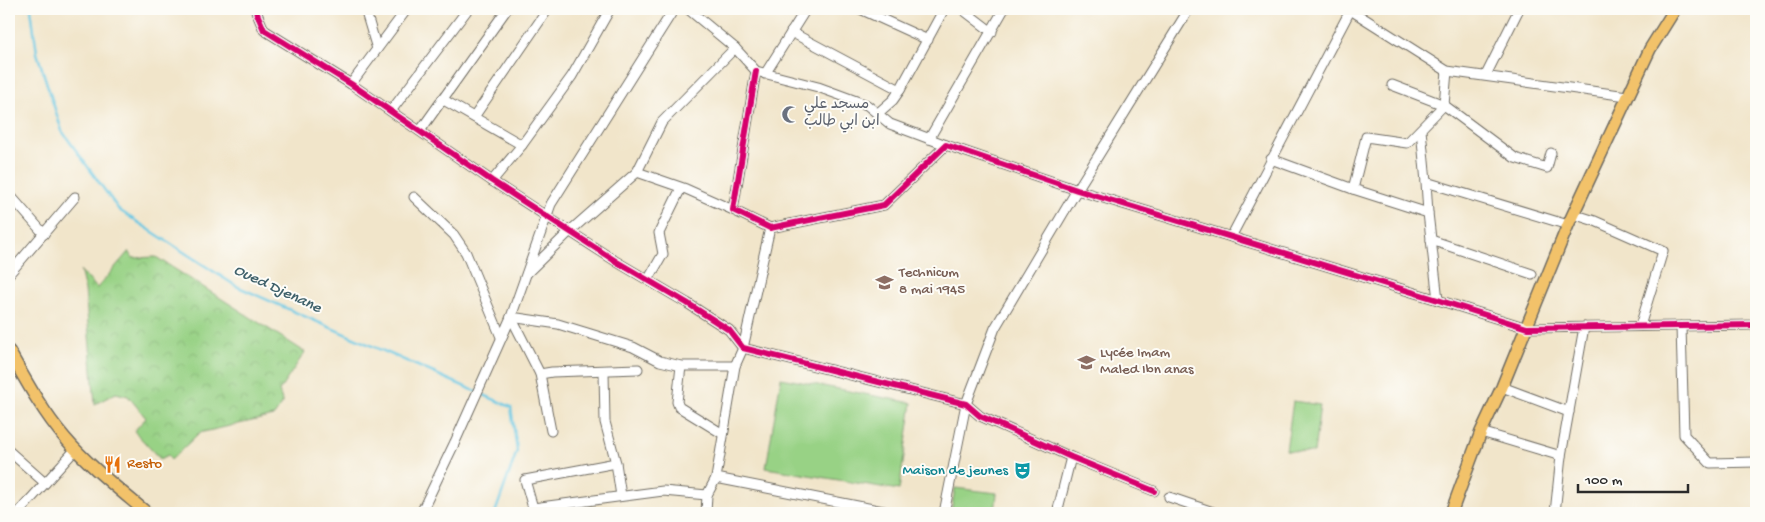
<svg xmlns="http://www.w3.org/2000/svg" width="1765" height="522" viewBox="0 0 1765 522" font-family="'Gochi Hand','Playpen Sans Arabic',sans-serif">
  <defs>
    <pattern id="park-crowns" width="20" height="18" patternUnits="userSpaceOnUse" patternTransform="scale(1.25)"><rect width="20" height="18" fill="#98d285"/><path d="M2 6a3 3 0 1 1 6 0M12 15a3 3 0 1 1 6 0" fill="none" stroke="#83b473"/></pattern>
  </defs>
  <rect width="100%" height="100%" fill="#fdfcf7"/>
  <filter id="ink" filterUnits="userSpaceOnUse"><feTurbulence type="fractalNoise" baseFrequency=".02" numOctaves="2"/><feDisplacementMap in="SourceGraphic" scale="10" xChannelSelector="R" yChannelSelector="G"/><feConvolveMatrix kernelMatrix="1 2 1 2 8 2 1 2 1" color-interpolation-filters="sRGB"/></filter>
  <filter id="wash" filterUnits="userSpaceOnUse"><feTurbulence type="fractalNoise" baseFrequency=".0096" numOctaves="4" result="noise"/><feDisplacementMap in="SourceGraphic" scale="20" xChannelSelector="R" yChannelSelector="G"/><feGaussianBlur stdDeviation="1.12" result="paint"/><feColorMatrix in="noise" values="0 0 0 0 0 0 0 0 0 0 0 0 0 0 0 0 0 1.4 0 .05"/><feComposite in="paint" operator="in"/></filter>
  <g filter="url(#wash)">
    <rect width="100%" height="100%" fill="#f1e5ca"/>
    <g fill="#98d285" stroke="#627e58">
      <path d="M781 378 912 403 899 490 766 468Z"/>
      <path d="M1293 401 1320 405 1314 453 1286 450Z"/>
      <path d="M955 488 997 493 995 513H951Z"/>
    </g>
    <path fill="url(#park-crowns)" stroke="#627e58" d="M129 251 133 258 156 257 305 352 279 391 283 403 274 416 199 433 171 460 168 455 160 459 134 431 146 418 128 396 116 393 95 404 85 290 80 270 97 288Z"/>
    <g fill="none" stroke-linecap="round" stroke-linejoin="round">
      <path stroke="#64c6e2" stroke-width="2.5" d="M31 9 37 53 62 131 119 210 236 286 511 407 517 451 495 513"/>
    </g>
  </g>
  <g filter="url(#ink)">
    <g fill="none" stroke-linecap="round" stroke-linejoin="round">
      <defs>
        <g id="minor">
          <path d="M255 9 264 30 351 84 492 181 617 262 687 303 729 330 743 348 966 404 980 416 1071 457 1154 491"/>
          <path d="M365 9 377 49"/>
          <path d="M688 9 735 48 756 71 818 87 867 105 890 124 946 145"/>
          <path d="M860 9 928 40"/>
          <path d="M962 9 992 32"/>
          <path d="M1349 9 1447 71 1627 96"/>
          <path d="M791 32 900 90"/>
          <path d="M756 71 733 210 770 228 884 205 946 145 1077 190 1438 300 1527 328 1756 325"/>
          <path d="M765 74 806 9"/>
          <path d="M1486 75 1519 9"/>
          <path d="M351 84 407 9"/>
          <path d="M1392 85 1444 105 1515 158 1547 168 1551 153"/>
          <path d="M442 99 522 145"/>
          <path d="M391 111 468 9"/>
          <path d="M877 114 893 100 900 90 944 9"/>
          <path d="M474 117 548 9"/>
          <path d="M1421 130 1426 182 1568 225"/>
          <path d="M420 131 507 9"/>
          <path d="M929 139 1004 9"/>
          <path d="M1271 159 1353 189"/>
          <path d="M492 181 522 145 572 76 610 9"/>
          <path d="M1426 182 1428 213"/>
          <path d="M9 194 44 234"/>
          <path d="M414 197 454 235 466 253 501 337"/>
          <path d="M733 210 686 189 637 172 662 122 735 48"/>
          <path d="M1573 214 1595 221 1663 251 1640 326"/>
          <path d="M770 228 743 348 735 366 716 478 893 513"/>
          <path d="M1231 237 1351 9"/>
          <path d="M1431 240 1532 274"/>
          <path d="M527 273 570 231 637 172"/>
          <path d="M9 274 75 197"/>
          <path d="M648 280 663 254 659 233 681 188"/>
          <path d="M1438 300 1428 213 1353 189 1366 137 1407 143 1444 105 1447 71"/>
          <path d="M511 317 558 324 633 347 660 361 681 366H735"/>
          <path d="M511 317 540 374 551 431"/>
          <path d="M1681 326 1684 435 1710 463 1756 462"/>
          <path d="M681 366 677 402 679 407 723 434"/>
          <path d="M604 371 605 422 616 463 621 496"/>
          <path d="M540 374 552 372 638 369"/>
          <path d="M1502 387 1569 412"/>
          <path d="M1481 432 1561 456"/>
          <path d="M9 451 45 483"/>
          <path d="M1169 497 1216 513"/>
          <path d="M533 508 663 491 707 495"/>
          <path d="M537 512 533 508 525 480 616 463"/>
          <path d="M18 513 76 449"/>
          <path d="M421 513 455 442 511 317 551 204 674 9"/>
          <path d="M706 513 707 495 716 478"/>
          <path d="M944 513 966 404 995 328 1077 190 1189 9"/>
          <path d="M1057 513 1071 457"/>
          <path d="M1555 513 1561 456 1584 327"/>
        </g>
        <g id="major">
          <path d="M9 351C26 381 42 411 65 438 88 465 120 490 147 513"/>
          <path d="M1451 513 1481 432 1502 387 1568 225 1650 49 1675 9"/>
        </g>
      </defs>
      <use href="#minor" stroke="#706c63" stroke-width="11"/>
      <use href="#major" stroke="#706c63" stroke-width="14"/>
      <use href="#minor" stroke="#fff" stroke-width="9"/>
      <use href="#major" stroke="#f2c26a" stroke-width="11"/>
      <defs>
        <g id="cycleway">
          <path d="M255 9 264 30 351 84 492 181 617 262 687 303 729 330 743 348 966 404 980 416 1071 457 1154 491"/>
          <path d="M756 71 733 210 770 228 884 205 946 145 1077 190 1438 300 1527 328 1756 325"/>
        </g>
      </defs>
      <use href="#cycleway" stroke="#fdfcf7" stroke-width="9"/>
      <use href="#cycleway" stroke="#d6006c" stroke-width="6"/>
    </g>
  </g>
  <defs>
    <symbol id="mosque-bare" viewBox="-9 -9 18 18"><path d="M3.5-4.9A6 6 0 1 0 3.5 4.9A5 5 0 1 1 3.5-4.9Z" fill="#6b7280" stroke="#fdfcf7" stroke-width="2.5" paint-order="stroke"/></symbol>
    <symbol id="school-bare" viewBox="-9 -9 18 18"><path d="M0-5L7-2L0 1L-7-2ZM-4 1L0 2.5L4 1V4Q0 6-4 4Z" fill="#8d6e63" stroke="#fdfcf7" stroke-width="2.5" paint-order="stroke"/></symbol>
    <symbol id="restaurant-bare" viewBox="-9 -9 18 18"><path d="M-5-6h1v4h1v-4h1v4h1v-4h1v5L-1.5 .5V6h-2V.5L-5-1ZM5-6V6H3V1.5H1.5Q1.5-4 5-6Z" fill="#e8710a" stroke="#fdfcf7" stroke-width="2.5" paint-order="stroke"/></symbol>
    <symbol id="theatre-bare" viewBox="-9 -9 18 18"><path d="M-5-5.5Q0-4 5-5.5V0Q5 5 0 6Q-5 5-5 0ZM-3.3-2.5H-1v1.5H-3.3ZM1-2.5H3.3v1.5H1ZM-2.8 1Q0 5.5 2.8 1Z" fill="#0f9aa8" stroke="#fdfcf7" stroke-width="2.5" paint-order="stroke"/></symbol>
  </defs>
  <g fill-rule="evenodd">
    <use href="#mosque-bare" x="778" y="102" width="25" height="25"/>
    <use href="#school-bare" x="872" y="270" width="25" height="25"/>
    <use href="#school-bare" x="1074" y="350" width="25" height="25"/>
    <use href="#restaurant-bare" x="100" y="452" width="25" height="25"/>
    <use href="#theatre-bare" x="1010" y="458" width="25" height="25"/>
  </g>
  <g text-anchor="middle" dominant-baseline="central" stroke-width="4" stroke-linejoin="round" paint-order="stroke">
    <g font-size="15" fill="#5b616d" stroke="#fdfcf7" text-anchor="start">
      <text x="804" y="105">مسجد علي<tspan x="804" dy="17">ابن ابي طالب</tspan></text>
    </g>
    <g font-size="15" fill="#785e54" stroke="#fdfcf7" text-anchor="start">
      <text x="899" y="273">Technicum<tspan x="899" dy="17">8 mai 1945</tspan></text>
      <text x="1100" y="353">Lycée Imam<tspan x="1100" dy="17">Maled Ibn anas</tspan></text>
    </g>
    <g font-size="15" fill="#c56008" stroke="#fdfcf7" text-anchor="start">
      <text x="127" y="464">Resto</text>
    </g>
    <g font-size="15" fill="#0d838f" stroke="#fdfcf7" text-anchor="end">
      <text x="1008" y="471">Maison de jeunes</text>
    </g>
    <g font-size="16" font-style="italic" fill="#3f616b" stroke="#fdfcf7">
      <text transform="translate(277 290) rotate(25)">Oued Djenane</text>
    </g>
  </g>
  <rect width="1765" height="522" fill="none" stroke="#fdfcf7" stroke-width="30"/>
  <path d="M1578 484v8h110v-8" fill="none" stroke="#2b2b2b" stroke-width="2.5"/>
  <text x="1585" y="484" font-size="15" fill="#2b2b2b" stroke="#fdfcf7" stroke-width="4" paint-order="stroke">100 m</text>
</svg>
